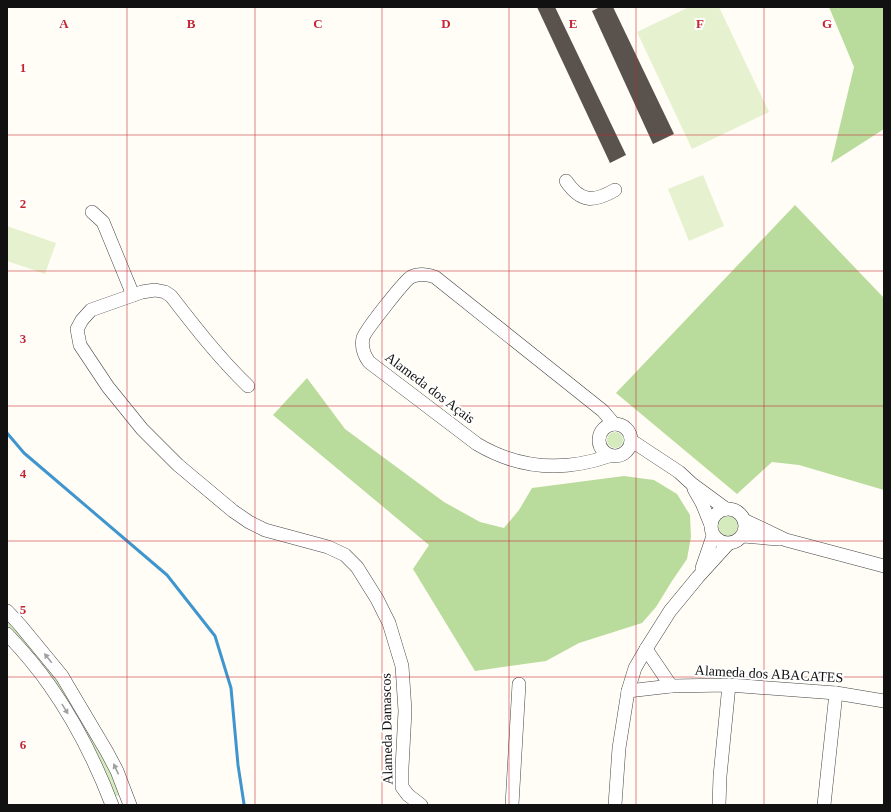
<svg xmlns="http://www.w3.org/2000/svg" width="891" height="812" viewBox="0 0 891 812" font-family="'Times New Roman',serif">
  <rect width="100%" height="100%" fill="#fffdf5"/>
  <g fill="#d5ebbd">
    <circle cx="615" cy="440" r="8"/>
    <circle cx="728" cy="526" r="10"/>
    <path d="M7 616 66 688 122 793 118 796 113 795 35 659 7 627Z"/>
  </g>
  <g fill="#b9dc9c">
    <path d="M829 7H884V129L831 163 854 67Z"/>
    <path d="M795 205 884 298V490L799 465 772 462 737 494 616 393Z"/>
    <path d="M307 378 345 429 444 502 480 522 504 528 519 510 532 488 624 476 654 480 677 494 690 515 691 537 687 559 672 581 656 607 642 623 579 643 546 661 475 671 413 569 429 545 273 415Z"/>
  </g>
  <g fill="#e6f2cf">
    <path d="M689 7H719L769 112 692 149 637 32Z"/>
    <path d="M703 175 724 226 689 241 668 189Z"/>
    <path d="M7 226 56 243 45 274 7 261Z"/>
  </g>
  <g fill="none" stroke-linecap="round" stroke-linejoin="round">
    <path stroke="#3f96cf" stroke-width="3" d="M7 433 24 453 167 575 215 636 231 688 238 765 244 804"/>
  </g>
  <g fill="#5a524d">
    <path d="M537 7H555L626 155 610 163Z"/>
    <path d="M600 7H613L674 134 653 144 592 11Z"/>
  </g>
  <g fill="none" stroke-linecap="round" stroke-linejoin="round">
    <defs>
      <g id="minor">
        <path d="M566 181C581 203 594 202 615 190"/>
        <path d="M92 212 103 222 133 295"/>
        <path d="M248 386C219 358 195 327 171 296L165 292 155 290 142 292 91 310 82 320 77 329 80 345 108 387 142 429 178 465 233 511 249 522 265 530 328 547 345 555 357 567 377 599 389 623 402 666 405 711 402 768V787L408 795 421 805"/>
        <circle cx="615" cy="440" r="16"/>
        <path d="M632 441 679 472 692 484 726 509"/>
        <path d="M609 456C563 472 519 469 477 444L369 362C364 355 361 347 363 338 364 332 405 280 411 277 419 273 427 274 435 277L603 411 614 424"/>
        <path d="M694 489 702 503 711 525"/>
        <circle cx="728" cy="526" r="17"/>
        <path d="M744 520 786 540 884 566"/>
        <path d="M743 536 778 539"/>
        <path d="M702 568 713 536"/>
        <path d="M7 611 20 625 62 676 107 752 117 771 130 805"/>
        <path d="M7 634C22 650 37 667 50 686 76 723 96 763 112 805"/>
        <path d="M646 649 671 686"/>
        <path d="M628 691 671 686 729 685 836 693 884 701"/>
        <path d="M512 805 519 684"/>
        <path d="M615 805 619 748 628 691 635 668 646 649 670 611 698 577 728 544"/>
        <path d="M719 805 720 776 729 685"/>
        <path d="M824 805 836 693"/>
      </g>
    </defs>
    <use href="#minor" stroke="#444" stroke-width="14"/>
    <use href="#minor" stroke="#fff" stroke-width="13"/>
  </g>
  <defs><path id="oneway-solid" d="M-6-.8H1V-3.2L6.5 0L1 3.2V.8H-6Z"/></defs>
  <g fill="#a0a0a0">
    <use href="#oneway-solid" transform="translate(48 658) rotate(-128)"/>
    <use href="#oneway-solid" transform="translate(65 709) rotate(58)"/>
    <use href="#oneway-solid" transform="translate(116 769) rotate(-115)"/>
  </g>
  <path fill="none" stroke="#c4262e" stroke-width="1" stroke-opacity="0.55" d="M127 7V805M255 7V805M382 7V805M509 7V805M636 7V805M764 7V805M7 135H884M7 271H884M7 406H884M7 541H884M7 677H884"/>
  <g text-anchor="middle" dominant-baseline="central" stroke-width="4" stroke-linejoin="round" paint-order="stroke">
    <g font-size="14" fill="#111" stroke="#fff">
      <text transform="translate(430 388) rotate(37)">Alameda dos Açais</text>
      <text transform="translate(769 674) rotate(3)">Alameda dos ABACATES</text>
      <text transform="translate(387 729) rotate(-91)">Alameda Damascos</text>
    </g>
  </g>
  <g font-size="13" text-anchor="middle" font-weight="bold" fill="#c4262e" stroke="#fff" stroke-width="4" stroke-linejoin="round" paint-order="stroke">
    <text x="64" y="28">A</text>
    <text x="191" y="28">B</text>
    <text x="318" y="28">C</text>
    <text x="446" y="28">D</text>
    <text x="573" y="28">E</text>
    <text x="700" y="28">F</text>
    <text x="827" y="28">G</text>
    <text x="23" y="72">1</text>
    <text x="23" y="208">2</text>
    <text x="23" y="343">3</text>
    <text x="23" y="478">4</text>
    <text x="23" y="614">5</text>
    <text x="23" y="749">6</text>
  </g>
  <rect width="891" height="812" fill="none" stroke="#111111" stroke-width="16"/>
</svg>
